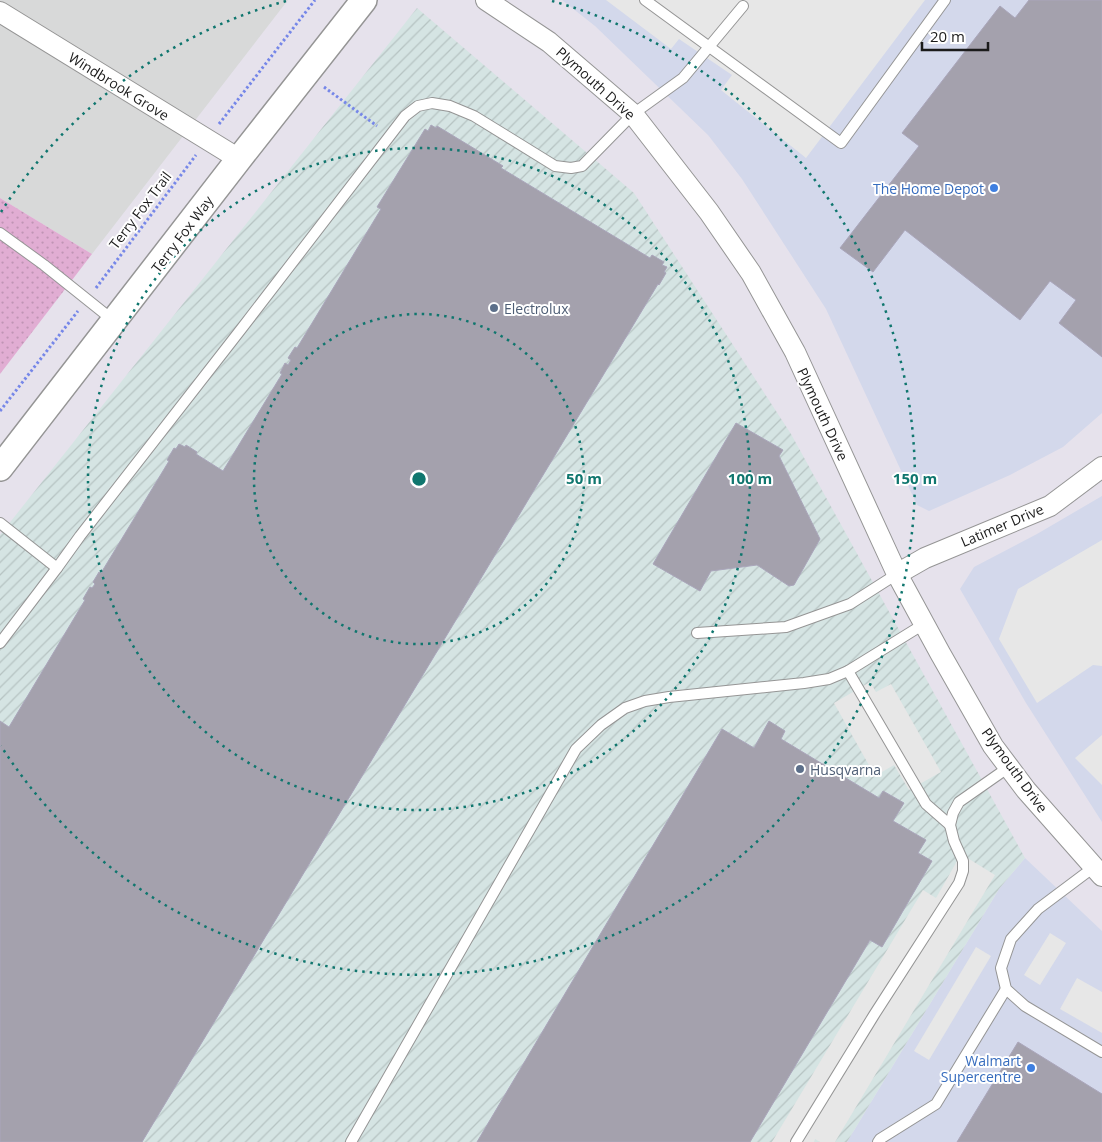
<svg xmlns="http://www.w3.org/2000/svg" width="1102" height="1142" viewBox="0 0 1102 1142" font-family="'Open Sans',sans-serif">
  <defs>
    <pattern id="industrial-furrows" width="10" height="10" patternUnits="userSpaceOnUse" patternTransform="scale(1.25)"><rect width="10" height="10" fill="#d5e4e3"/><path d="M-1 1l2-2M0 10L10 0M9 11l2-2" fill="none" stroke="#b6c3c2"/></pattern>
    <pattern id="grass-dots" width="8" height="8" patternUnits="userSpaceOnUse" patternTransform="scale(1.25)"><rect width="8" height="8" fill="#e1add3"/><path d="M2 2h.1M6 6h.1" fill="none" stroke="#c094b5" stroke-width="1.8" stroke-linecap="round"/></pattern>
  </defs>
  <rect width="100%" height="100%" fill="#e6e2ec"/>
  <path fill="#d8d9d9" d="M0 0H288L92 254 0 198Z"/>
  <g fill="#d3d8eb">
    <path d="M562 0H1102V413L1063 447 1010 475 929 511 917 505 826 309 742 179 708 135 595 26Z"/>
    <path d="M1102 496V822L1026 703 960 589 974 567 1037 534Z"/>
    <path d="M1025 858 1102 931V1142H847L999 889Z"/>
  </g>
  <path fill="url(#industrial-furrows)" d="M417 8 634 193 791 434 1025 858 999 889 847 1142H0V535Z"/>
  <path fill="url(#grass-dots)" d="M0 198 92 254 0 374Z"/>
  <g fill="#e7e7e7">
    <path d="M606 0H925L806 158 721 90 732 75 679 39 671 49Z"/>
    <path d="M1102 540V666L1093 665 1037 703 999 639 1018 589Z"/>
    <path d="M870 682 876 692 891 684 941 772 909 790 894 765 875 776 834 703Z"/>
    <path d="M1102 735V785L1075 758Z"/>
    <path d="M961 854 995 875 835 1142H820L815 1139 814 1142H772L923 890 936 898Z"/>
    <path d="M1050 933 1066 943 1040 985 1024 975Z"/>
    <path d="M976 947 991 956 929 1060 914 1051Z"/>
    <path d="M1077 978 1102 992V1033L1060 1009Z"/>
  </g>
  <g fill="#a4a1ad" stroke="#aaa6bb">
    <path d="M1029 0H1102V357L1059 323 1076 300 1050 281 1020 320 905 230 873 272 840 248 919 146 902 133 1000 6 1015 18Z"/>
    <path d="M431 125 436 128 437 126 503 166 501 168 650 258 652 255 664 262 662 265 667 267 664 272 666 273 659 285 658 284 142 1142H0V721L9 727 85 600 83 599 90 587 92 588 95 584 93 582 99 572 101 573 169 461 167 460 174 448 176 449 179 444 185 447 186 445 197 452 196 454 223 471 282 374 280 373 285 363 288 365 291 360 288 358 295 347 297 348 381 209 377 207 425 129 428 131Z"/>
    <path d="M736 423 783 450 779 456 820 539 794 585 789 586 757 565 711 571 700 591 653 564Z"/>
    <path d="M769 721 785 731 781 739 879 798 883 791 904 803 893 821 926 840 918 853 932 861 882 947 870 940 750 1142H477L722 729 754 748Z"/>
    <path d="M1018 1042 1102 1094V1142H957Z"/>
  </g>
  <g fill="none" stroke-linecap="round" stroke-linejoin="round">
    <defs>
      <g id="service">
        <path d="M645 0 841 143 945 0"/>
        <path d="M0 233 44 265 114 321"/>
        <path d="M0 523 57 568"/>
        <path d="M697 633 786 627 850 604 897 574"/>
        <path d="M0 643 57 568 80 536 242 328 405 116 418 106 432 103 450 106 474 116 555 166 571 168 582 166 633 114 683 78 743 6"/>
        <path d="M848 671 926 804 950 825"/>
        <path d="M1094 867 1038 909 1011 939 1001 968 1006 989 1025 1006 1102 1052"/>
        <path d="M351 1142 576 749 601 725 625 708 645 701 669 697 804 683 829 679 848 671 924 624"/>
        <path d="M796 1142 874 1015 959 883 963 871V861L954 841 950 825 953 813 959 802 1009 767"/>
        <path d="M878 1142 880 1139 936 1104 1006 989"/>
      </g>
      <g id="minor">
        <path d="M486 0 549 42 633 114 709 212 751 273 795 352 897 574 940 653 993 746 1026 790 1102 876"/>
        <path d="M0 12 239 159"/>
        <path d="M897 574 925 558 1050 506 1102 467"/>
      </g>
      <path id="tertiary" d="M0 468 239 159 364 0"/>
    </defs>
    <use href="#service" stroke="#959595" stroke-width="12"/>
    <use href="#minor" stroke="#959595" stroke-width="22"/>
    <use href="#tertiary" stroke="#959595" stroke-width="28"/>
    <g stroke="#7687e8" stroke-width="3" stroke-dasharray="2.5 2.5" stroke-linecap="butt">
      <path d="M324 87 377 126"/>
      <path d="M219 124 315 0"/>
      <path d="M96 288 196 155"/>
      <path d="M0 411 78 311"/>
    </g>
    <use href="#service" stroke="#fff" stroke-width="10"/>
    <use href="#minor" stroke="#fff" stroke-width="20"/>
    <use href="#tertiary" stroke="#fff" stroke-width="25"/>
  </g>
  <g fill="none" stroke="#0f766e" stroke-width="2.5" stroke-dasharray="2.5 5">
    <circle cx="419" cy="479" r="165"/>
    <circle cx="419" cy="479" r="331"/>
    <path d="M1 212A496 496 0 0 1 286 1M552 1A496 496 0 1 1 1 746"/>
  </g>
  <g fill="#3f7fe0" stroke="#fff" stroke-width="2">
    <circle cx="994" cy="188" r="5"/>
    <circle cx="1031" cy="1068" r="5"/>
  </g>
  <g fill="#5c6f8a" stroke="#fff" stroke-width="2">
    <circle cx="494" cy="308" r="5"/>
    <circle cx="800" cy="769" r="5"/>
  </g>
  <g text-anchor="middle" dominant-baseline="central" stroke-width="4" stroke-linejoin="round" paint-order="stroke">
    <g font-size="14" fill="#1b1b1b" stroke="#fff">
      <text transform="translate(596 83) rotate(42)">Plymouth Drive</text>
      <text transform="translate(119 86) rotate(32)">Windbrook Grove</text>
      <text transform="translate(140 210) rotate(-53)">Terry Fox Trail</text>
      <text transform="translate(182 234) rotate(-53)">Terry Fox Way</text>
      <text transform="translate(823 414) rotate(65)">Plymouth Drive</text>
      <text transform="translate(1002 525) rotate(-23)">Latimer Drive</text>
      <text transform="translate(1015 770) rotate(54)">Plymouth Drive</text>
    </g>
    <g font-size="14" fill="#366cbe" stroke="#fff" text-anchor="end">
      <text x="984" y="188">The Home Depot</text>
      <text x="1021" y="1060">Walmart<tspan x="1021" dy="16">Supercentre</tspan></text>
    </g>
    <g font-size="14" fill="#4e5e75" stroke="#fff" text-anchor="start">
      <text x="504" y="308">Electrolux</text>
      <text x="810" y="769">Husqvarna</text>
    </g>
  </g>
  <circle cx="419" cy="479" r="8" fill="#0f766e" stroke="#fff" stroke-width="2.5"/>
  <g font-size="15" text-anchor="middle" font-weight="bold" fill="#0f766e" stroke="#fff" stroke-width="4" stroke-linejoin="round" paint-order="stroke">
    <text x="584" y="484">50 m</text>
    <text x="750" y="484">100 m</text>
    <text x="915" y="484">150 m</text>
  </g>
  <path d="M922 42v8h66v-8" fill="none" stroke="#1b1b1b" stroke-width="2.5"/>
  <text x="930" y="42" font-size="15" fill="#1b1b1b" stroke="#ffffff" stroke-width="4" paint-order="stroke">20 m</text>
</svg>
